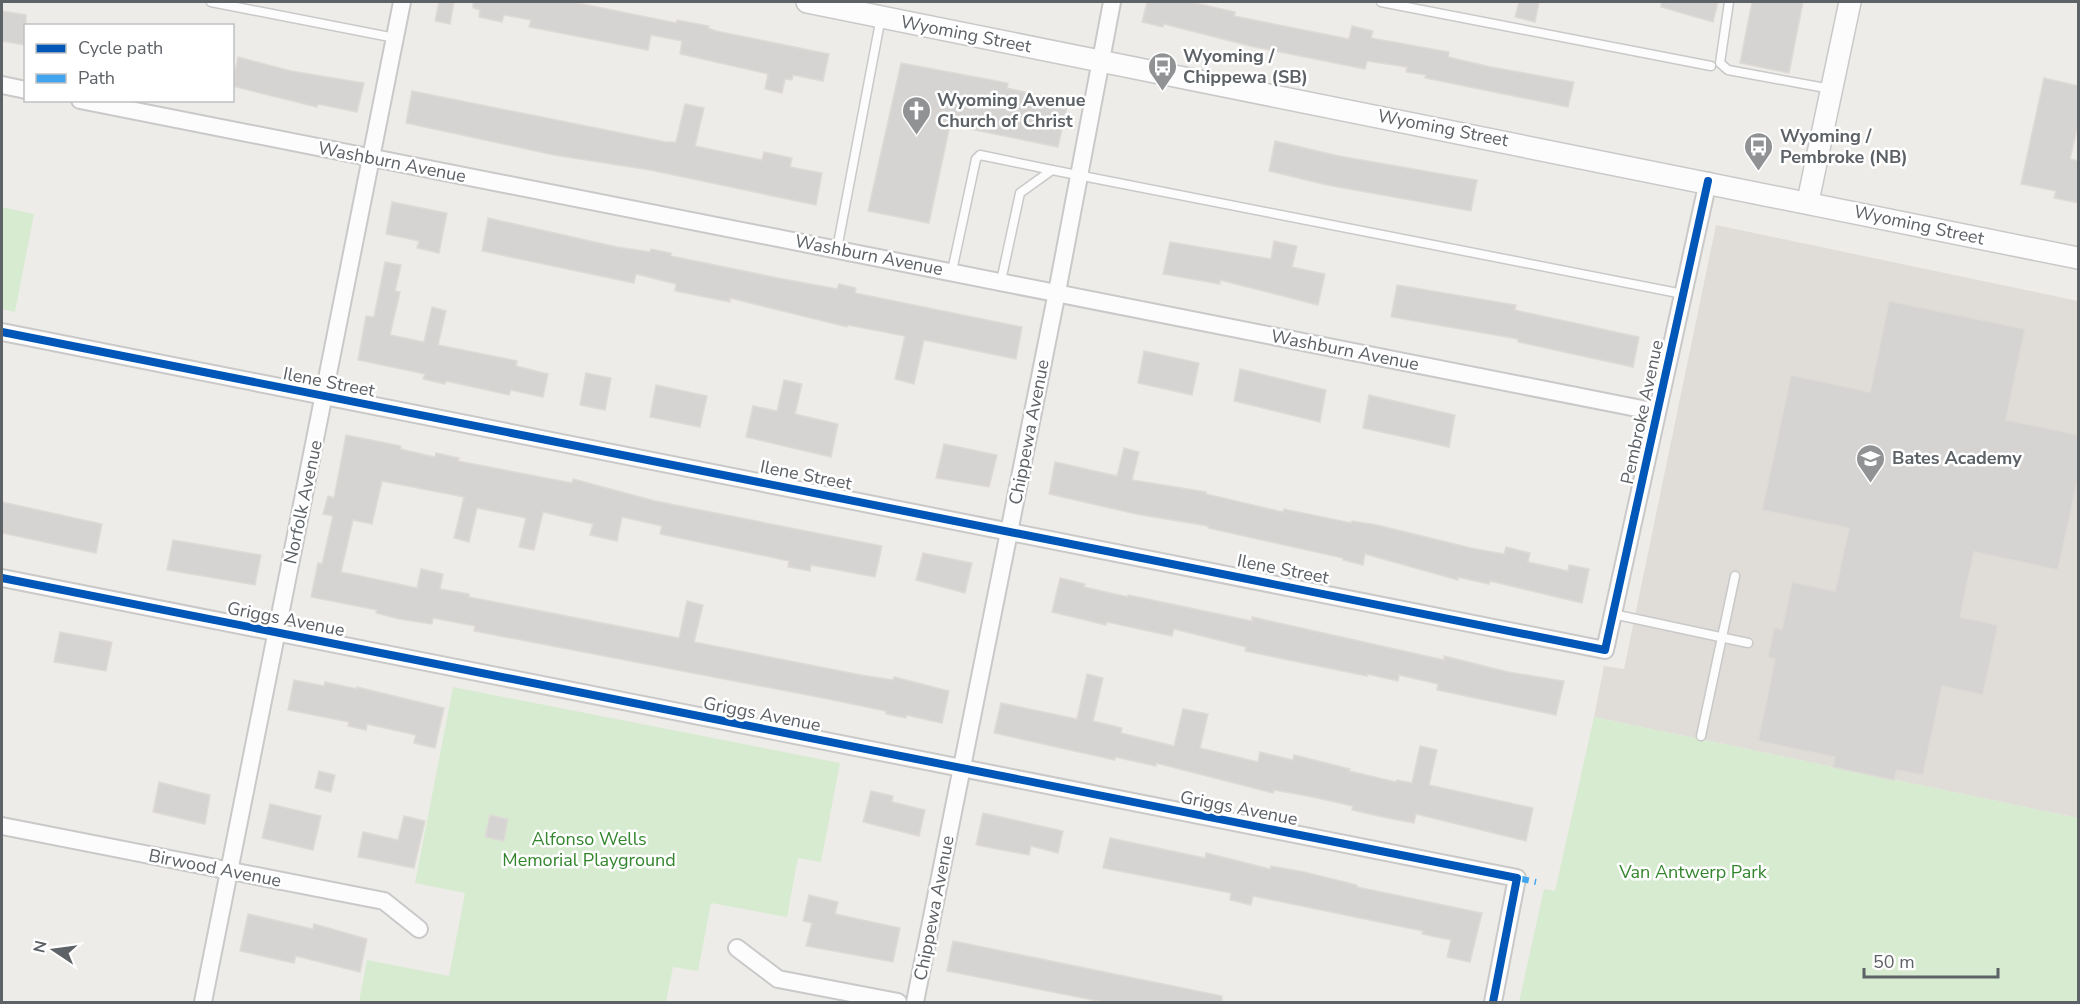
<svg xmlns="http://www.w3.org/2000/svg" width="2080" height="1004" viewBox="0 0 2080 1004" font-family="'Nunito Sans',sans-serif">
  <rect width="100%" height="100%" fill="#eeece8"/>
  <path fill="#e0dcd7" d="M1716 225 2078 301V818L1594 717 1604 666 1624 669Z"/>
  <g fill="#d7ebd1">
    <path d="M2 207 34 214 15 312 2 309Z"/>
    <path d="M453 687 840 763 821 862 798 858 787 917 711 903 698 971 673 967 666 1002H359L367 960 449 976 465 893 415 883Z"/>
    <path d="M1594 717 2078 818V1002H1519L1544 889 1555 891Z"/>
  </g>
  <g fill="#d6d4d2" stroke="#dedbd7" stroke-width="1.5">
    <path d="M439 2H454L450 24 435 21Z"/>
    <path d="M473 2H573L676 23 677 20 709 26 708 28 716 31 829 54 823 81 793 75 792 80 785 79 782 93 765 89 768 74 680 54 682 41 651 35 648 50 529 27 531 20 504 15 502 22 479 17 480 10 473 8Z"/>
    <path d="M1147 2H1191L1235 12 1234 16 1349 39 1352 26 1373 31 1371 38 1449 52 1448 57 1491 67 1574 82 1568 107 1425 78 1426 75 1406 72 1407 67 1367 61 1365 69 1250 46 1164 24 1163 27 1142 22Z"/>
    <path d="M1519 2H1539L1535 22 1515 17Z"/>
    <path d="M1661 2H1718L1713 22 1661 7Z"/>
    <path d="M1752 2H1803L1789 73 1740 63Z"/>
    <path d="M2 11 26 15V45L2 41Z"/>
    <path d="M238 57 291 71 364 83 357 112 318 104 317 107 232 86Z"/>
    <path d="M901 63 1008 83 1007 88 1068 102 1058 147 950 125 929 223 868 211Z"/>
    <path d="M2044 78 2079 86V121L2070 159 2079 161V203L2054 198 2056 191 2021 184Z"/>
    <path d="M412 91 666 142H676L685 104 704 108 695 146 762 160 764 152 792 158 790 167 822 173 816 205 650 170 554 155 406 123Z"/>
    <path d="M1275 141 1339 156 1477 180 1471 211 1327 185 1269 171Z"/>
    <path d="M392 202 447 213 439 253 417 248 419 241 386 234Z"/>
    <path d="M488 218 617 247 650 252 651 249 671 253V256L778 278 837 289 839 284 856 288 855 293 1022 327 1016 359 924 340 914 384 895 379 905 336 848 325 847 327 730 298V302L675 291 676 284 636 274 634 283 482 251Z"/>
    <path d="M1274 241 1297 246 1292 267 1325 274 1318 305 1220 280V284L1163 274 1170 242 1271 259Z"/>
    <path d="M385 262 401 265 395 291 400 292 390 335 424 342 432 307 446 311 438 345 517 361 516 366 548 374 543 397 511 390 509 395 446 381 445 384 423 379 425 374 358 360 366 316 374 317Z"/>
    <path d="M1397 285 1516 305 1515 310 1639 337 1633 367 1518 342V339L1391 317Z"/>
    <path d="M1889 301 2025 329 2006 420 2079 435V474L2058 570 1974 552 1960 617 1998 625 1983 695 1942 686 1923 775 1897 770 1894 780 1833 767 1835 757 1758 741 1775 659 1768 657 1774 628 1782 629 1792 582 1835 591 1849 528 1762 510 1791 375 1870 392Z"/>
    <path d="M1144 351 1199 363 1192 395 1138 383Z"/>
    <path d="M1240 369 1326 390 1320 422 1234 401Z"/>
    <path d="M586 373 611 378 605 410 580 405Z"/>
    <path d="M784 380 802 384 795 414 838 424 831 457 746 437 753 406 777 411Z"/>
    <path d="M656 385 707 396 700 427 650 417Z"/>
    <path d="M1369 395 1455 415 1449 447 1363 428Z"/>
    <path d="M346 435 401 446 400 449 435 457 436 453 459 458 458 461 572 483 573 479 655 501 882 546 875 577 811 565 810 571 788 567 789 561 660 534 662 526 622 517 617 541 590 535 593 524 543 512 534 550 519 547 526 518 477 508 469 542 454 538 464 497 382 481 372 524 353 520 341 572 417 588 421 569 443 574 440 589 469 594V597L679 638 687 601 703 605 694 642 861 675 893 680 894 677 949 691 942 723 906 715V718L886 714V711L823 698 474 631 475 626 433 618 432 624 399 619 376 613 377 610 311 597 318 563 322 564 333 516 323 514 328 496 334 498Z"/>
    <path d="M944 444 997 455 989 487 936 478Z"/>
    <path d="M1124 448 1139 452 1132 480 1206 492V494L1283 512 1284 509 1351 523 1352 521 1377 525 1471 548 1504 554 1506 547 1530 553 1528 562 1568 571 1569 565 1589 569 1582 603 1490 581 1489 584 1458 577V580L1365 554 1363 565 1343 560V558L1208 528V526L1136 514 1049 494 1055 462 1117 476Z"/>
    <path d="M2 502 102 524 96 553 2 533Z"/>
    <path d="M173 540 261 555 255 585 167 570Z"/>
    <path d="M923 553 972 563 965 593 916 580Z"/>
    <path d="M1060 578 1085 584 1084 587 1128 597V595L1252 621V617L1444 660V656L1508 672 1564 681 1556 715 1437 690 1438 684 1399 675 1398 681 1367 674V676L1245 651 1246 647 1174 629 1172 636 1107 622 1106 625 1052 612Z"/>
    <path d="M60 632 112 642 106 671 54 662Z"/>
    <path d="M1087 674 1103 678 1093 721 1122 728 1121 733 1174 746 1183 709 1208 714 1200 748 1258 762 1260 752 1293 760 1294 755 1350 769 1349 771 1396 782 1397 780 1412 783 1420 746 1437 750 1429 785 1533 808 1526 841 1416 814 1414 823 1378 816 1352 810 1353 806 1308 796 1274 790 1273 793 1156 763V766L1115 757V760L994 733 1001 703 1077 719Z"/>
    <path d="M294 680 324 686 325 682 357 689V687L444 708 435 748 414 743 416 735 367 724 366 730 348 726 349 722 288 710Z"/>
    <path d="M319 771 335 775 331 792 315 788Z"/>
    <path d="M159 782 210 795 205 824 153 812Z"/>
    <path d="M871 791 893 796 892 802 925 810 919 836 863 822Z"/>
    <path d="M270 804 321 816 313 850 262 838Z"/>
    <path d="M983 813 1063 831 1058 853 1031 846 1029 855 976 845Z"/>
    <path d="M490 815 508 819 504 841 485 837Z"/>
    <path d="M404 816 425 821 414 868 358 857 363 832 398 840Z"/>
    <path d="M1110 838 1205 858 1206 853 1270 869 1271 866 1304 872 1357 885V887L1482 913 1470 962 1447 957 1451 940 1422 934 1423 931 1253 896 1251 905 1230 900 1231 893 1103 868Z"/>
    <path d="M809 895 838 902 835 914 900 928 893 962 806 946 812 923 803 921Z"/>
    <path d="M248 914 313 929 314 924 367 939 360 972 296 956 294 963 240 951Z"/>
    <path d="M953 941 1222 996V1002H1103L947 971Z"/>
  </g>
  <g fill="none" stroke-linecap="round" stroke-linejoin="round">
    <defs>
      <g id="service">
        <path d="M211 2 395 38"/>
        <path d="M1381 2 1711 66"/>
        <path d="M1729 2 1720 63 1728 70 1831 89"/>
        <path d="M1052 170 1683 294"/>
        <path d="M837 249 881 17"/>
        <path d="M952 271 976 159 980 155 1052 170 1020 193 1001 281"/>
        <path d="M1613 614 1748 643"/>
        <path d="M1701 736 1735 576"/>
      </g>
      <g id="minor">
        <path d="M2 85 26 90"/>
        <path d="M80 100 1657 412"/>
        <path d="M2 332 1605 650 1708 181"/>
        <path d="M2 578 1517 878 1493 1002"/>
        <path d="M2 826 384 901 419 929"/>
        <path d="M737 948 778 979 898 1002"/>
        <path d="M203 1002 402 2"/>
        <path d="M915 1002 1057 292 1112 2"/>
      </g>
      <g id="tertiary">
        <path d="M807 2 2078 258"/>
        <path d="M1808 201 1850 2"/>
      </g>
    </defs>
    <use href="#service" stroke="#c9c9c9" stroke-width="11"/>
    <use href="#minor" stroke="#c9c9c9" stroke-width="20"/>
    <use href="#tertiary" stroke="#c9c9c9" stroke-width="24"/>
    <use href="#service" stroke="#fcfcfc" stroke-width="8"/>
    <use href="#minor" stroke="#fcfcfc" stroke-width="16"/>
    <use href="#tertiary" stroke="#fcfcfc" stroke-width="21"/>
    <path stroke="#40a5ee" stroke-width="6" stroke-dasharray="12 6" stroke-linecap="butt" d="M1517 878 1536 882"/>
    <defs>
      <g id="cycleway">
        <path d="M2 332 1605 650 1708 181"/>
        <path d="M2 578 1517 878 1493 1002"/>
      </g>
    </defs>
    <use href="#cycleway" stroke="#fff" stroke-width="11"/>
    <use href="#cycleway" stroke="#0057b8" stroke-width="8"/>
  </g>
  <defs>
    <symbol id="bus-pin" viewBox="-11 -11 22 30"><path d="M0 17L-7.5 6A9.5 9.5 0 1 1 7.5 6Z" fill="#909294" stroke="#fff"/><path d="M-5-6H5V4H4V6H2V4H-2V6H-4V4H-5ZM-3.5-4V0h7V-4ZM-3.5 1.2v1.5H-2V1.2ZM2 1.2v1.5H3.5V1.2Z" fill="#fff"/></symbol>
    <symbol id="church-pin" viewBox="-11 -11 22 30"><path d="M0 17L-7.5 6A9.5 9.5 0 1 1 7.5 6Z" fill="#909294" stroke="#fff"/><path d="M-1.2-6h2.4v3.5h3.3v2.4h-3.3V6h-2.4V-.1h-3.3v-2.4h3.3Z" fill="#fff"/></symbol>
    <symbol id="school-pin" viewBox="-11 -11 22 30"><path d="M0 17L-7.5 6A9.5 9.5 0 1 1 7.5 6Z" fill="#909294" stroke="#fff"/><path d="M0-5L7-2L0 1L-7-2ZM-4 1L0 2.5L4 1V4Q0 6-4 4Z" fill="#fff"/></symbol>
  </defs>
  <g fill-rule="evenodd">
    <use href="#bus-pin" x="1146" y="50" width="33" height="45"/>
    <use href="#church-pin" x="900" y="94" width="33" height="45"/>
    <use href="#bus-pin" x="1742" y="130" width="33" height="45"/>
    <use href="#school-pin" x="1854" y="442" width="33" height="45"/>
  </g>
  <g text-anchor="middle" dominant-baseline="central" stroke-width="5" stroke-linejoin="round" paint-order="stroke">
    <g font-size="18" fill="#5d6267" stroke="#fff">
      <text transform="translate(966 34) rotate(11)">Wyoming Street</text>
      <text transform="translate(1443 128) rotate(11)">Wyoming Street</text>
      <text transform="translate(392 162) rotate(11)">Washburn Avenue</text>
      <text transform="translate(1919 225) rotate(12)">Wyoming Street</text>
      <text transform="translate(869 255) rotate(11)">Washburn Avenue</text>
      <text transform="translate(1345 350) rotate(11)">Washburn Avenue</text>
      <text transform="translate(329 382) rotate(11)">Ilene Street</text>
      <text transform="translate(1642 412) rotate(-78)">Pembroke Avenue</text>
      <text transform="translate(1029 432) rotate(-79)">Chippewa Avenue</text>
      <text transform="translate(806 475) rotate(11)">Ilene Street</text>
      <text transform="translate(303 502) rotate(-78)">Norfolk Avenue</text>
      <text transform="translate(1283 569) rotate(11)">Ilene Street</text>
      <text transform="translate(286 619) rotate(11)">Griggs Avenue</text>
      <text transform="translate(762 714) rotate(11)">Griggs Avenue</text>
      <text transform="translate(1239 808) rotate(11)">Griggs Avenue</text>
      <text transform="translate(215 868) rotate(11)">Birwood Avenue</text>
      <text transform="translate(934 908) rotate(-79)">Chippewa Avenue</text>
    </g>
    <g font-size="18" font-weight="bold" fill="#5d6267" stroke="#fff" text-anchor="start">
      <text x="1183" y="56">Wyoming /<tspan x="1183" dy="21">Chippewa (SB)</tspan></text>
      <text x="937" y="100">Wyoming Avenue<tspan x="937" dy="21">Church of Christ</tspan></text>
      <text x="1780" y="136">Wyoming /<tspan x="1780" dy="21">Pembroke (NB)</tspan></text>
      <text x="1892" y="458">Bates Academy</text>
    </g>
    <g font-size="18" fill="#33862d" stroke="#fff">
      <text x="589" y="839">Alfonso Wells<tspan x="589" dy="21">Memorial Playground</tspan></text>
      <text x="1693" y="872">Van Antwerp Park</text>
    </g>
  </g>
  <rect width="2080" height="1004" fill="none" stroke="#5d6267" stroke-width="6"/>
  <rect x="24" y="24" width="210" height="78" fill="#ffffff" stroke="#bec0c2" stroke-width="1.5"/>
  <rect x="36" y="44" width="30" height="9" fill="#0057b8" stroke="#bec0c2" stroke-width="1.5"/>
  <text x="78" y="54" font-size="18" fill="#5d6267">Cycle path</text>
  <rect x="36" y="74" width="30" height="9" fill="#40a5ee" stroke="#bec0c2" stroke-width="1.5"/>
  <text x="78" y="84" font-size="18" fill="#5d6267">Path</text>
  <g transform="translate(54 950) rotate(283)" stroke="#ffffff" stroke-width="4.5" paint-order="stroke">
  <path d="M0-4.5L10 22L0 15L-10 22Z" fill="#5d6267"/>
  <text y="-9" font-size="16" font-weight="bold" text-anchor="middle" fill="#5d6267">N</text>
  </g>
  <path d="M1864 968v9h134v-9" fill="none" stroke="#5d6267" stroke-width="3"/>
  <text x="1873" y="968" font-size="18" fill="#5d6267" stroke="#ffffff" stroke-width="4.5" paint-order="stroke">50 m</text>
</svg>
